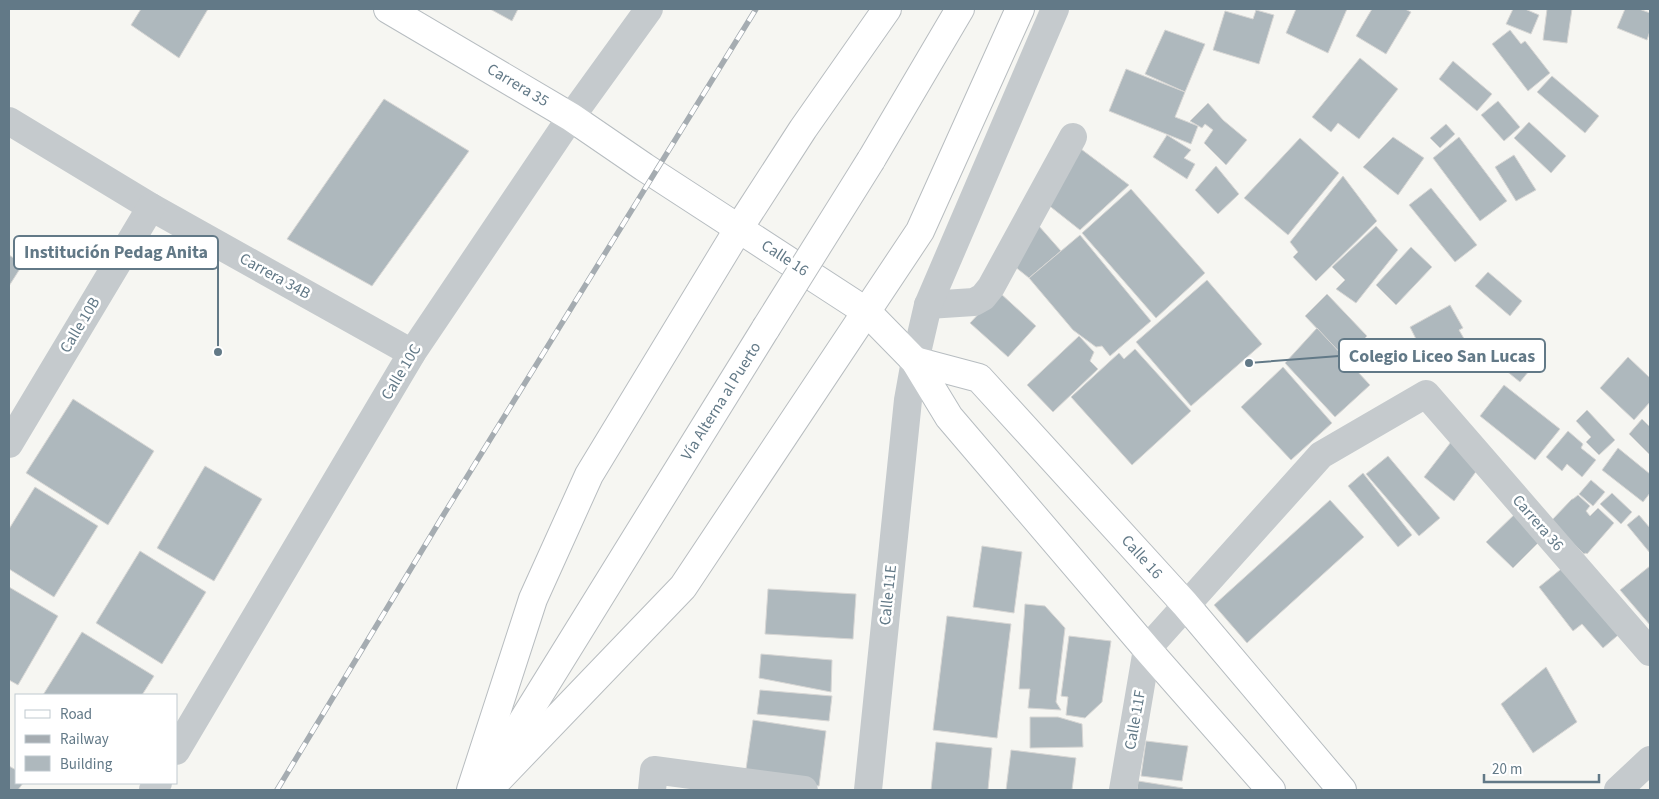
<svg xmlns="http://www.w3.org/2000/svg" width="1659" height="799" viewBox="0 0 1659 799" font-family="'Source Sans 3',sans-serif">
  <rect width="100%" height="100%" fill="#f6f6f2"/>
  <g fill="#aeb8bd" stroke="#d8d7d5">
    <path d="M141 9H208L179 58 131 25Z"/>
    <path d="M490 9H518L512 21Z"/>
    <path d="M1296 9H1347L1328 53 1286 33Z"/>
    <path d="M1372 9H1405L1411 12 1386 54 1356 36Z"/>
    <path d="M1513 9H1525L1539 15 1531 34 1506 24Z"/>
    <path d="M1547 9H1572L1567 43 1543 40Z"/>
    <path d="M1625 9H1639L1650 13V31L1647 40 1617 28Z"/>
    <path d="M1256 10 1274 15 1259 64 1213 50 1225 11 1253 19Z"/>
    <path d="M1165 30 1205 44 1185 92 1145 74Z"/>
    <path d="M1510 30 1521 44 1525 41 1550 73 1528 91 1492 44Z"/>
    <path d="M1360 58 1398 89 1359 139 1338 123 1331 132 1312 117Z"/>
    <path d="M1453 61 1492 94 1477 111 1439 79Z"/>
    <path d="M1126 69 1185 92 1175 117 1198 126 1191 144 1109 111Z"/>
    <path d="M1552 76 1599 116 1585 133 1537 92Z"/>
    <path d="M384 99 469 151 372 286 287 239Z"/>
    <path d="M1498 101 1520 127 1504 141 1481 115Z"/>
    <path d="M1208 103 1223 120 1247 140 1226 165 1204 143 1213 130 1205 124 1202 128 1190 121Z"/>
    <path d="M1529 122 1566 156 1551 173 1514 138Z"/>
    <path d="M1446 124 1455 134 1440 148 1430 138Z"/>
    <path d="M1167 135 1191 150 1184 158 1195 164 1187 179 1153 157Z"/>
    <path d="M1393 137 1424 158 1398 195 1363 167Z"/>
    <path d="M1459 137 1507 201 1480 221 1433 158Z"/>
    <path d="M1300 138 1339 173 1288 235 1244 198Z"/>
    <path d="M1081 149 1129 185 1080 230 1042 200Z"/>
    <path d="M1514 155 1536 190 1516 201 1495 167Z"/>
    <path d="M1216 166 1239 194 1218 214 1195 190Z"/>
    <path d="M1343 176 1377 221 1316 281 1293 257 1298 252 1290 242Z"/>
    <path d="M1431 188 1477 245 1455 262 1409 205Z"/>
    <path d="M1131 189 1205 273 1156 318 1082 233Z"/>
    <path d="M1038 225 1061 251 1029 278 1009 262Z"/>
    <path d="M1376 226 1398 250 1356 303 1336 289 1345 280 1332 267Z"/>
    <path d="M1080 235 1151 321 1110 356 1102 346 1096 347 1073 330 1029 278Z"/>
    <path d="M1411 247 1432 267 1396 305 1376 285Z"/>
    <path d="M9 255 23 264 9 286Z"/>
    <path d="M1488 272 1522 301 1510 316 1475 286Z"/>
    <path d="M1207 280 1262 344 1191 406 1136 342Z"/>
    <path d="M999 292 1036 326 1008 357 970 323Z"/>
    <path d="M1327 294 1367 336 1345 358 1305 316Z"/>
    <path d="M1450 305 1463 328 1459 330 1470 349 1443 363 1433 343 1421 349 1410 327Z"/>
    <path d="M1317 328 1370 385 1335 417 1285 363Z"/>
    <path d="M1079 336 1094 352 1090 361 1098 369 1053 412 1027 385Z"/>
    <path d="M1517 343 1538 360 1520 382 1499 365Z"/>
    <path d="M1135 349 1191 411 1132 465 1071 397 1119 353 1124 359Z"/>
    <path d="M1628 357 1650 378V402L1634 420 1600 388Z"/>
    <path d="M1283 367 1332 423 1291 460 1241 407Z"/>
    <path d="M1504 385 1560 429 1535 460 1480 416Z"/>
    <path d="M73 399 154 451 108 525 26 473Z"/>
    <path d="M1587 410 1615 440 1599 455 1586 442 1591 437 1576 421Z"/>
    <path d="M1642 419 1650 427V455L1629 434Z"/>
    <path d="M1568 431 1583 444 1581 448 1596 460 1582 477 1567 464 1562 471 1546 457Z"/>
    <path d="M1451 442 1481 465 1454 501 1424 477Z"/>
    <path d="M1618 448 1650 474V493L1643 502 1602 470Z"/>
    <path d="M1388 456 1440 518 1419 536 1366 474Z"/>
    <path d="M205 466 262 499 214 581 157 548Z"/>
    <path d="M1363 473 1412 535 1398 547 1348 486Z"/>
    <path d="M1591 480 1605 492 1593 506 1579 494Z"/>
    <path d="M35 487 98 526 54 597 9 569V529Z"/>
    <path d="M1612 493 1632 512 1621 524 1600 504Z"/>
    <path d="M1578 495 1590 506 1586 511 1590 516 1598 508 1614 523 1587 554 1586 553 1584 554 1551 521 1572 499H1573Z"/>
    <path d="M1330 500 1364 537 1247 643 1214 605Z"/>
    <path d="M1518 511 1544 537 1513 568 1486 542Z"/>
    <path d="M1639 515 1650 528V553L1627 525Z"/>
    <path d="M982 546 1022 552 1014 613 973 607Z"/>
    <path d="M140 551 206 592 162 664 96 623Z"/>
    <path d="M1571 561 1623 631 1603 648 1582 624 1573 631 1539 587Z"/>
    <path d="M1650 566V625L1620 590Z"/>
    <path d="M9 587 58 616 18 685 9 680Z"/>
    <path d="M768 589 856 594 853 639 765 634Z"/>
    <path d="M1025 604 1045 606 1065 628 1056 702 1061 710 1028 708 1030 689H1019Z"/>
    <path d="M947 616 1011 624 997 738 933 730Z"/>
    <path d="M82 632 154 676 142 695H43Z"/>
    <path d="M1069 636 1111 641 1102 702 1085 718 1066 715 1068 697 1061 696Z"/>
    <path d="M761 654 832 660 831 692 759 678Z"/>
    <path d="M1546 667 1577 722 1533 753 1501 704Z"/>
    <path d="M760 690 832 696 829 721 757 714Z"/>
    <path d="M1030 717H1058L1082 724 1083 747 1030 748Z"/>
    <path d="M753 720 826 731 819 786 745 776Z"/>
    <path d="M1146 741 1188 746 1182 781 1141 776Z"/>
    <path d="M936 742 992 748 988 790H931Z"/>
    <path d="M1011 750 1076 758 1072 790H1006Z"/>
    <path d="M9 766 16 770V783H23L18 790H9Z"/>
    <path d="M1138 781 1183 788 1182 790H1137Z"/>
  </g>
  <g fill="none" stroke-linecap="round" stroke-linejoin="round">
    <defs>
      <g id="secondary">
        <path d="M388 9 571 117 644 167 867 312 915 361 949 417 1147 649 1271 790"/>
        <path d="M915 361 979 378 1185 604 1342 790"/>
      </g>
      <g id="primary">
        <path d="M871 160 960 9"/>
        <path d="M493 769 766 328"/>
        <path d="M471 790 533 599 589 475 739 228 803 129 887 9"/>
        <path d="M488 790 683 587 920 231 1020 9"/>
      </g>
    </defs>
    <use href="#secondary" stroke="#b7bdc1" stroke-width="30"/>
    <use href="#primary" stroke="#b8bdc0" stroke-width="30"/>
    <g stroke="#c5cacd" stroke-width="28">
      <path d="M9 121 151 207 412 353"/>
      <path d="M928 305 974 302 983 297 991 287 1073 137"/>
      <path d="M9 444 151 207"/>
      <path d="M176 751 412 353 571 117 649 9"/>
      <path d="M153 790 158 783"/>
      <path d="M652 790 654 770 804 790"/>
      <path d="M868 790 908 400 915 361 928 305 1055 9"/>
      <path d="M1123 790 1147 649 1321 455 1426 394 1650 652"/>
      <path d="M1618 790 1650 760"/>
    </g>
    <use href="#secondary" stroke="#fff" stroke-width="28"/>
    <use href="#primary" stroke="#fff" stroke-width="28"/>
    <defs>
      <path id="rail" d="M277 790 444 514 756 9"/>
    </defs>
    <use href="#rail" stroke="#a5acb1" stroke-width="5.5"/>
    <use href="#rail" stroke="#fff" stroke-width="4" stroke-dasharray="11" stroke-linecap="butt"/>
    <defs>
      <path id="primary-bridge" d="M766 328 871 160"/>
    </defs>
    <use href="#primary-bridge" stroke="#b8bdc0" stroke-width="30" stroke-linecap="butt"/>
    <use href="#primary-bridge" stroke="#fff" stroke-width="28"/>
  </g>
  <g text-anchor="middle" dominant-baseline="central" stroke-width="5" stroke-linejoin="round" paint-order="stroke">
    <g font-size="16" fill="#627987" stroke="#fff">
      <text transform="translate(518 85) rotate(31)">Carrera 35</text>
      <text transform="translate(785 258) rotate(33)">Calle 16</text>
      <text transform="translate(275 276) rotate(29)">Carrera 34B</text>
      <text transform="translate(80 325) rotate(-59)">Calle 10B</text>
      <text transform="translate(401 372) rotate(-59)">Calle 10C</text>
      <text transform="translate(721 401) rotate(-58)">Vía Alterna al Puerto</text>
      <text transform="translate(1538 523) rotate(49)">Carrera 36</text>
      <text transform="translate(1142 557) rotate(48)">Calle 16</text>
      <text transform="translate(888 595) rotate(-84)">Calle 11E</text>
      <text transform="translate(1135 720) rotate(-80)">Calle 11F</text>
    </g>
  </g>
  <path fill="none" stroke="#627987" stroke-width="2" d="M218 352L218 252M1249 363L1339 356"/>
  <g fill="#627987" stroke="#fff" stroke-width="2">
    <circle cx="218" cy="352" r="5"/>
    <circle cx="1249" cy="363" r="5"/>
  </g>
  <g fill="#fff" stroke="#627987" stroke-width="2">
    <rect x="14" y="236" width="204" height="33" rx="5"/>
    <rect x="1339" y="339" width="206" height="33" rx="5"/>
  </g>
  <g font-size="18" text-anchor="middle" font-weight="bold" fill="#627987">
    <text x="116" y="258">Institución Pedag Anita</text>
    <text x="1442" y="362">Colegio Liceo San Lucas</text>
  </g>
  <rect width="1659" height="799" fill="none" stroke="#627987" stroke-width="20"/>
  <rect x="15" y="694" width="162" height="90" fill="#ffffff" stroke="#c0c9cf"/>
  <rect x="25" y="710" width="25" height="8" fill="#ffffff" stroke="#c0c9cf"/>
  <text x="60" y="719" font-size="15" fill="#627987">Road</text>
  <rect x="25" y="735" width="25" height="8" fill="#a5acb1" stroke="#c0c9cf"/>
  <text x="60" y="744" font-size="15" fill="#627987">Railway</text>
  <rect x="25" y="756" width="25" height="15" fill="#aeb8bd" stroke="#c0c9cf"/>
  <text x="60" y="769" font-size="15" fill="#627987">Building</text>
  <path d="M1484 774v8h115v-8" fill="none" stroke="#627987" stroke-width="2.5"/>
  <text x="1492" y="774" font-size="15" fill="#627987" stroke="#ffffff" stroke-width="4" paint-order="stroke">20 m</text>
</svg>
